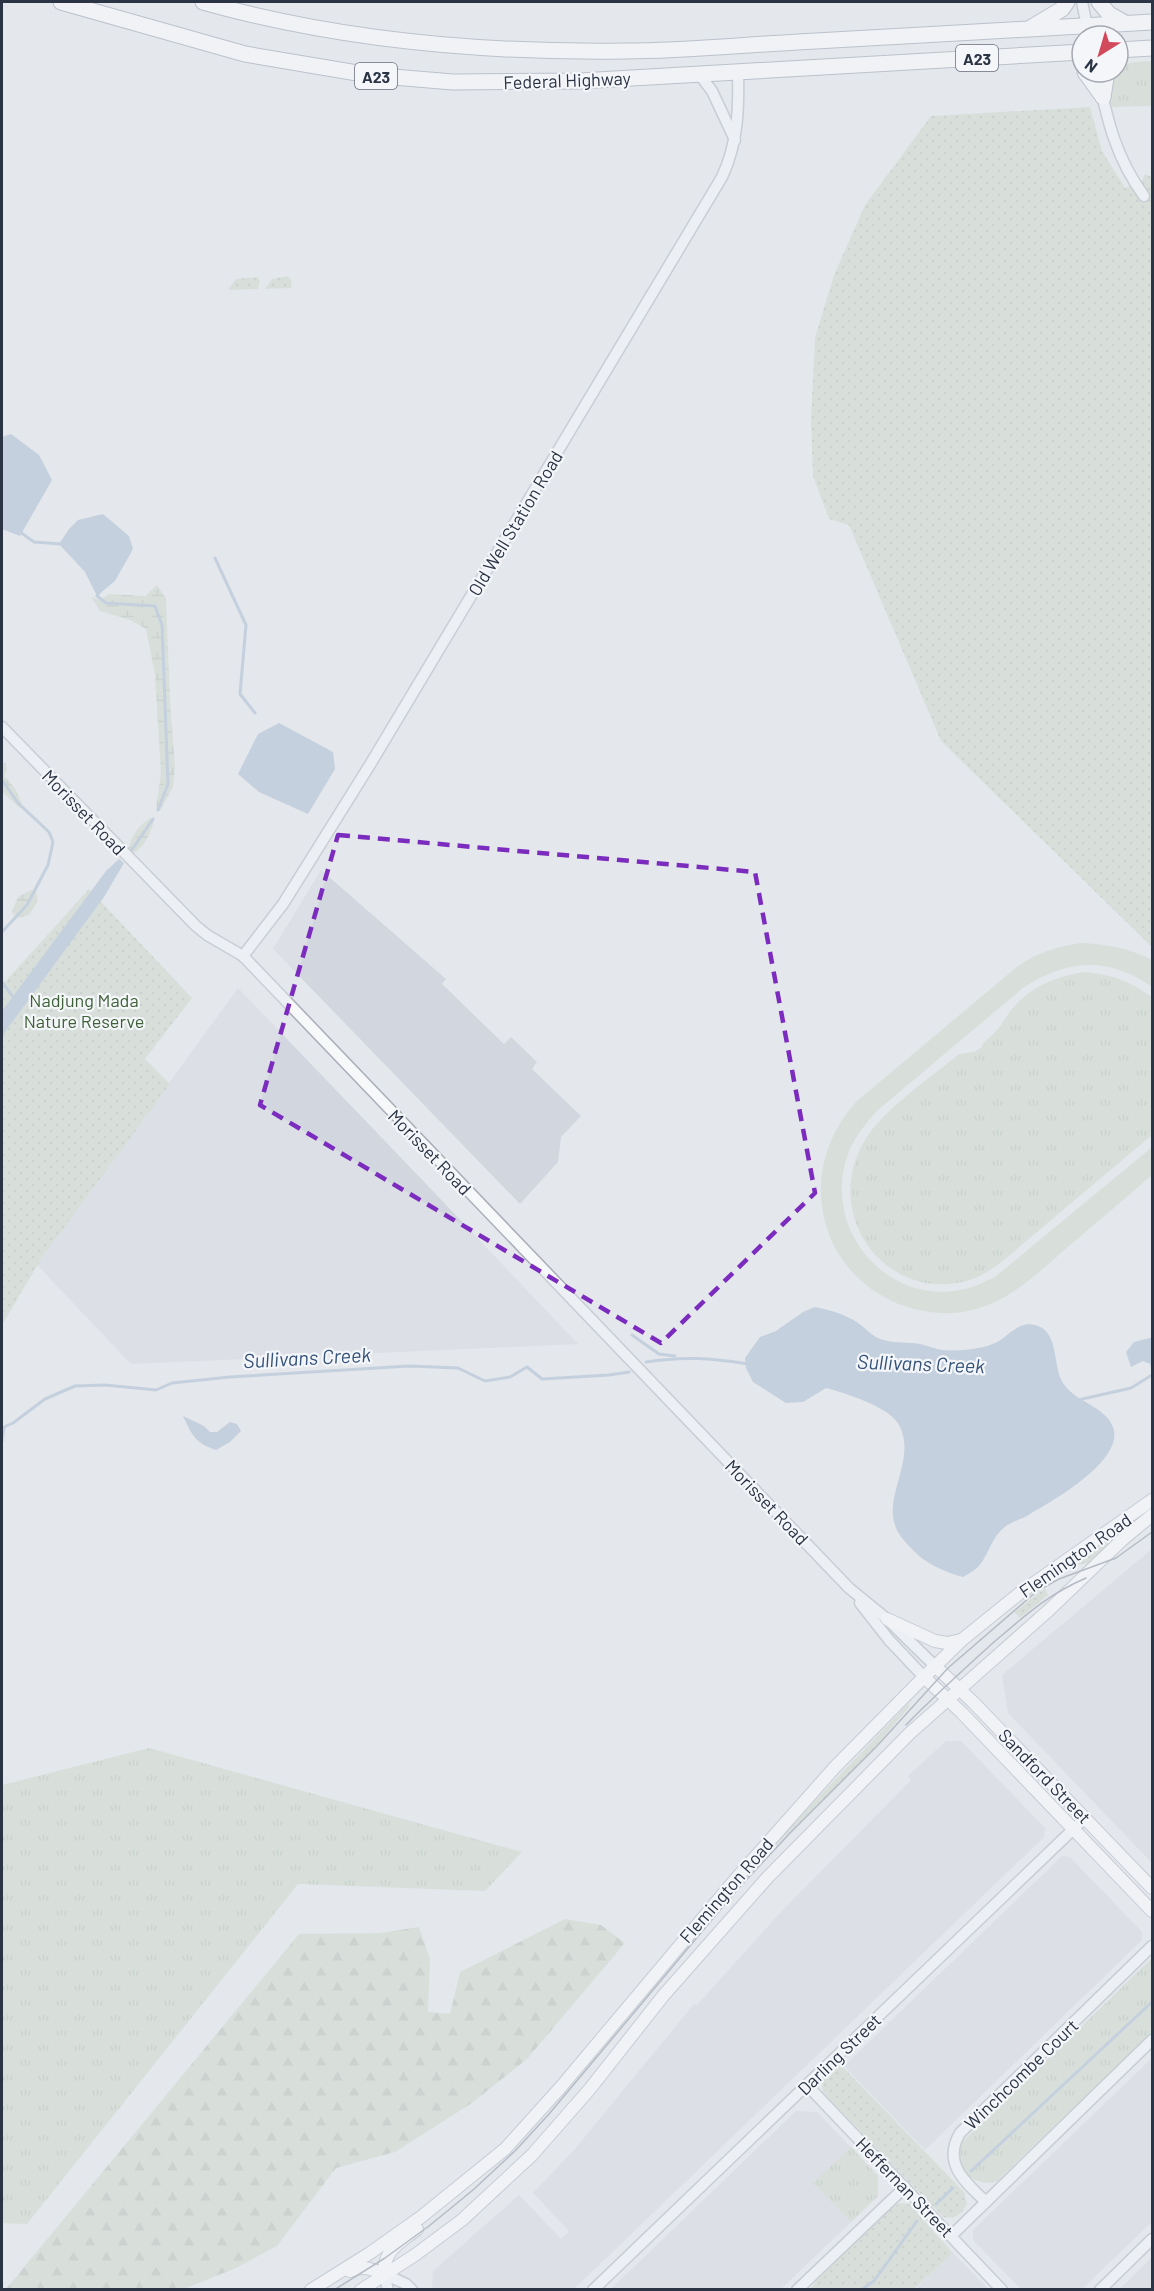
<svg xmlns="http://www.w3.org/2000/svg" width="1154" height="2291" viewBox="0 0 1154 2291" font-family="Barlow,sans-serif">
  <defs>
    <pattern id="grass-tufts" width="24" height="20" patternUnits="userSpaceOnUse" patternTransform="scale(1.5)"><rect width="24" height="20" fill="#c9d6c5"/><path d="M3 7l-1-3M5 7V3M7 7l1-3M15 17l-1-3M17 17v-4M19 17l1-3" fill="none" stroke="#adb8ab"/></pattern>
    <pattern id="forest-firs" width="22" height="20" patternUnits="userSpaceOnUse" patternTransform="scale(1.5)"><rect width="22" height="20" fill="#c9d6c5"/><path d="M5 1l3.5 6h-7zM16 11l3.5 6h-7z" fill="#adb8ab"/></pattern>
    <pattern id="wetland-marsh" width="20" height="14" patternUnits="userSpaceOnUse" patternTransform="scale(1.5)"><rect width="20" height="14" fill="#c9d6c5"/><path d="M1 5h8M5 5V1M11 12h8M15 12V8" fill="none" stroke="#adb8ab"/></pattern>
    <pattern id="park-dots" width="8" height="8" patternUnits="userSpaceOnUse" patternTransform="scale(1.5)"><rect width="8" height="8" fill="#c9d6c5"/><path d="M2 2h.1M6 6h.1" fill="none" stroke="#adb8ab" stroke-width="1.8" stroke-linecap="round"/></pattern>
  </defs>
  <rect width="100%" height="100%" fill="#e4e7ec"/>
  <g fill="#d2d6de">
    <path d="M321 870 446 979 442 984 504 1044 511 1037 537 1062 532 1069 581 1116 561 1137 558 1162 520 1204 273 949Z"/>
    <path d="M238 988 430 1188 578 1344 131 1364 37 1265Z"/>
    <path d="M1152 1549V1863L1008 1713 1002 1675Z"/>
    <path d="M946 1741H961L1045 1828 1044 1837 574 2289H432L433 2271 519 2195 561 2239 569 2231 533 2193 575 2149 694 2004 697 2005 780 1913 911 1780 908 1776Z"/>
    <path d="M1062 1856 1070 1857 1142 1932V1940L925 2150 844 2066Z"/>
    <path d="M1152 2058V2222L1082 2289H1021L973 2240V2230Z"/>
    <path d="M796 2111 817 2112 878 2176V2196L781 2289 610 2290Z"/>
    <path d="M953 2253 988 2289 914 2290Z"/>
    <path d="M1152 2257V2289H1119L1127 2282Z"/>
  </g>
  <g fill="url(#grass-tufts)">
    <path d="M1152 61V106L1110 107 1108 99 1114 72H1118C1124 60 1140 62 1152 61Z"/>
    <path d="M1085 972C1114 975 1129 981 1152 997V1135L1004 1260C995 1267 985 1274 973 1279 891 1307 822 1220 862 1145 880 1111 929 1079 959 1054L974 1052 982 1047V1045C987 1039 994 1034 999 1028 1003 1022 1007 1015 1012 1009 1031 986 1057 976 1085 972Z"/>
    <path d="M149 1748 522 1852 485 1891 298 1884 27 2224 2 2223V1785Z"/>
    <path d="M1152 1958V2032L997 2181C975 2190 950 2165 961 2143Z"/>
    <path d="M851 2147 878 2176V2196L851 2222 813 2183Z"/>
  </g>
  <path fill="url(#forest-firs)" d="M565 1919 601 1925 625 1943 527 2059 472 2103 395 2152 336 2168 277 2246 236 2268 184 2289H6L299 1934 380 1933 419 1927 430 1959 428 2012 450 2014 460 1972Z"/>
  <g fill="url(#wetland-marsh)">
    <path d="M157 585 166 598 170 701 175 767 173 787 160 811 156 809 161 773 155 675 146 629 130 620 100 611 91 597 99 600 110 594 145 596Z"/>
    <path d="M6 763 7 770 4 776 15 788 23 806 20 808 2 792V764Z"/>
    <path d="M150 818 154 821C150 833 144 850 131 854L128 851C130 837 138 826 150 818Z"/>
    <path d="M31 890 36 892 38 901 29 915 15 919 12 911 18 897Z"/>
  </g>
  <g fill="url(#park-dots)">
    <path d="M1090 107 1102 151 1125 188 1142 181 1145 174 1152 177V947L941 741 849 525 829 519 813 476 811 419 815 338 834 275 865 205 931 116Z"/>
    <path d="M288 276 292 282 291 288 265 289 272 279Z"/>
    <path d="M257 277 260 281 258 289 228 290 236 279Z"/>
    <path d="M89 889 192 998 145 1059 170 1084 41 1259 2 1325V985Z"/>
    <path d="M1152 1507V1510L1120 1535 1088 1565 1085 1563 1062 1570Z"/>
    <path d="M1045 1588 1048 1595 1020 1618 1014 1612Z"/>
    <path d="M908 1704 910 1706 873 1749 775 1846 773 1844Z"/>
    <path d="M840 2064 964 2192 967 2204 962 2212 953 2218 943 2217 823 2092C820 2078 829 2073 840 2064Z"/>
    <path d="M900 2203 909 2204 953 2253 914 2289H811L817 2280 891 2208Z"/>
  </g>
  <path fill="#c9d6c5" d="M1081 943C1107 944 1129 948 1152 960V987C1109 956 1066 959 1023 988L878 1110C865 1124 852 1140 846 1160 825 1231 886 1304 960 1290 973 1288 983 1282 995 1277L1152 1147V1175C1125 1199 1097 1222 1069 1246 1040 1271 1011 1301 972 1310 949 1316 923 1313 901 1305 814 1271 795 1166 858 1100L1018 966C1038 952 1057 947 1081 943Z"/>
  <g fill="#9fb4cc">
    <path d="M11 434 39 455 52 480 20 536 2 529V437Z"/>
    <path d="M103 514 129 536 133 549 115 581 97 596 85 572 59 544 69 529 78 520Z"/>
    <path d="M279 723 333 752 335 769 308 814 259 792 238 774 258 734Z"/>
    <path d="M119 859 124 863 104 897 2 1036V1011L106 871Z"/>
    <path d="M815 1307C830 1310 845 1314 858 1323 864 1327 869 1333 876 1337 887 1343 899 1342 911 1343 921 1343 932 1348 942 1350 949 1351 957 1350 965 1350 975 1349 986 1347 995 1343 1009 1336 1018 1321 1035 1325 1060 1331 1052 1366 1063 1383 1076 1403 1104 1405 1113 1427 1125 1460 1054 1500 1030 1514 1023 1519 1013 1521 1006 1526 991 1537 989 1555 978 1567 974 1571 968 1574 963 1577 944 1572 924 1563 911 1548 905 1542 897 1533 895 1525 884 1495 917 1458 899 1425 890 1407 845 1393 826 1388L803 1402 786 1403 753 1382 746 1368 745 1358 760 1337 776 1331 803 1312Z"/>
    <path d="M1150 1338H1152V1372L1150 1364 1143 1361 1131 1367 1126 1352 1134 1342Z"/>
    <path d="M183 1416 204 1426 210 1432H217L230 1422 237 1424 241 1431 230 1442 216 1450C195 1443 192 1435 183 1416Z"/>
  </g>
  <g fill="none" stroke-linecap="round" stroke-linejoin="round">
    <g stroke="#9fb4cc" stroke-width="3">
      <path d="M20 532 34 542 61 544"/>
      <path d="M215 558 246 625 240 694 255 713"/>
      <path d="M99 592 97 596 106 603 155 606 162 625 168 784 158 810"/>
      <path d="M2 780 18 803 49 832 53 842 48 865 27 905 2 932"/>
      <path d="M131 851 153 819"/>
      <path d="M2 982 14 998"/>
      <path d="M632 1335 659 1354 675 1356"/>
      <path d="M646 1362C683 1356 711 1358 748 1364"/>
      <path d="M1078 1400 1131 1388 1152 1375"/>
      <path d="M2 1441 4 1427 13 1423 45 1399 75 1386 105 1385 156 1390 172 1383 230 1377 409 1366 458 1368 485 1381 510 1377 527 1367 542 1379 609 1375 629 1372"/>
      <path d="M971 2171 1152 2002"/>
      <path d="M936 2204 953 2188"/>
      <path d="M861 2290 874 2281 917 2221"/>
    </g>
    <defs>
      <g id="minor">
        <path d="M1082 2 1089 36"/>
        <path d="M1097 72C1107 118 1115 157 1144 196"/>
        <path d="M699 74 712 91 735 140"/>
        <path d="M2 727 196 926 207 935 243 956 849 1588 887 1619 935 1666"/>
        <path d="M243 956 283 904 371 763 722 177C738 143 739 108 738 71"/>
        <path d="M860 1603 889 1640 924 1677"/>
        <path d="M807 2085 1002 2290"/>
        <path d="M986 2202C965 2182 942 2163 960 2133L1152 1946"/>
        <path d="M952 2235 1152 2040"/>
        <path d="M388 2290 384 2274 406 2284 412 2290"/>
        <path d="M593 2290 1085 1818"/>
        <path d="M797 2290 905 2187"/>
        <path d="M1100 2290 1152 2239"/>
      </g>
      <g id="major">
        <path d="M887 1619 935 1641 947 1643 961 1640"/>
        <path d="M935 1666 973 1702 1152 1888"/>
        <path d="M924 1677 962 1713 1152 1911"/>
        <path d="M350 2271C363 2265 372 2269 384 2274 384 2249 399 2244 417 2229"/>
        <path d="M311 2290 370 2253 421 2217 505 2149 560 2088 734 1881 835 1767 924 1677 963 1639 1020 1593 1152 1500"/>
        <path d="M361 2290 415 2255 462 2220 532 2155 589 2090 663 1996 768 1877 910 1733 1049 1610 1122 1540 1152 1515"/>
      </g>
      <g id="highway">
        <path d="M61 2 245 54 369 75 453 82 580 81 1082 52"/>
        <path d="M203 2C341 41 483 53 626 51 683 51 741 45 798 42 916 35 1034 29 1152 22"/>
        <path d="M1099 2 1109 14 1125 23"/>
        <path d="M1032 27 1062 9 1067 2"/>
        <path d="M1118 50 1152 48"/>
        <path d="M1085 72 1103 97"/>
        <path d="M1103 97 1107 72"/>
      </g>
    </defs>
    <use href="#minor" stroke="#a9aeb7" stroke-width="13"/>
    <use href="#major" stroke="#a3abb8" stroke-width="14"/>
    <use href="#highway" stroke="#8b94a3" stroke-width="17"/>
    <use href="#minor" stroke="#f7f8fa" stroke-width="10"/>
    <use href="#major" stroke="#fff" stroke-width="12"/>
    <use href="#highway" stroke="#fff" stroke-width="15"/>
    <g stroke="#7d8696" stroke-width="1.5">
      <path d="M906 1725C934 1696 964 1669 994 1642 1026 1615 1047 1595 1086 1578"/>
      <path d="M334 2290 385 2258 429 2226 473 2190 516 2150 549 2114 736 1891 790 1833 877 1746 948 1668 1037 1591 1059 1579 1116 1558 1152 1532"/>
    </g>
  </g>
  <path d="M0 0H1154V2291H0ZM338 835 755 872 815 1193 661 1343 260 1105Z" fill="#e4e7ec" fill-opacity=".55" fill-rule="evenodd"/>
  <path fill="none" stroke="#7b2cbf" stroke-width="4.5" stroke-dasharray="12 8" stroke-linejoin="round" d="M338 835 755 872 815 1193 661 1343 260 1105Z"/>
  <g text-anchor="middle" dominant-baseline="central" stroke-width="4.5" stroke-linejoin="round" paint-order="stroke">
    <g fill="#f4f6f9" stroke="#676e7b" stroke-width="1.5">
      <rect x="956" y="45" width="42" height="26" rx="4.5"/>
      <rect x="355" y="63" width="42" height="26" rx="4.5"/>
    </g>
    <g font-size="16" font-weight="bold" fill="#2b3445">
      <text x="977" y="58">A23</text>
      <text x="376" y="76">A23</text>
    </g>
    <g font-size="18" fill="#2b3445" stroke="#f4f6f9">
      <text transform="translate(567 80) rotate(-2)">Federal Highway</text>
      <text transform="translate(515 523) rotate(-59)">Old Well Station Road</text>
      <text transform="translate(84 812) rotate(46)">Morisset Road</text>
      <text transform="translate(430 1152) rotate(46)">Morisset Road</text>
      <text transform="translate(767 1502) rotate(46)">Morisset Road</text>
      <text transform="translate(1075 1555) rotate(-35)">Flemington Road</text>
      <text transform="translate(1045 1776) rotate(46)">Sandford Street</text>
      <text transform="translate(726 1890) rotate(-49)">Flemington Road</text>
      <text transform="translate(839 2054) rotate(-44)">Darling Street</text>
      <text transform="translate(1021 2074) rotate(-44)">Winchcombe Court</text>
      <text transform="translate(905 2187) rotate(46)">Heffernan Street</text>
    </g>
    <g font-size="18" fill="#3f6138" stroke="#f4f6f9">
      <text x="84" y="1000">Nadjung Mada<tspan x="84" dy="21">Nature Reserve</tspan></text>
    </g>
    <g font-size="20" font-style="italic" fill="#34527a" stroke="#f4f6f9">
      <text transform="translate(307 1357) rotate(-3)">Sullivans Creek</text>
      <text transform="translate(921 1363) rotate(2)">Sullivans Creek</text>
    </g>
  </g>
  <rect width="1154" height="2291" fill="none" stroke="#2b3445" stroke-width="6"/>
  <g transform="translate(1100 54) rotate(217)"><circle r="28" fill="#f4f6f9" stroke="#a4a8b1" stroke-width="1.5"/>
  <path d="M0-4.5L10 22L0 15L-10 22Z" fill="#d1495b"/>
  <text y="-9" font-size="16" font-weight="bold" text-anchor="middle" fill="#2b3445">N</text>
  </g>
</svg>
